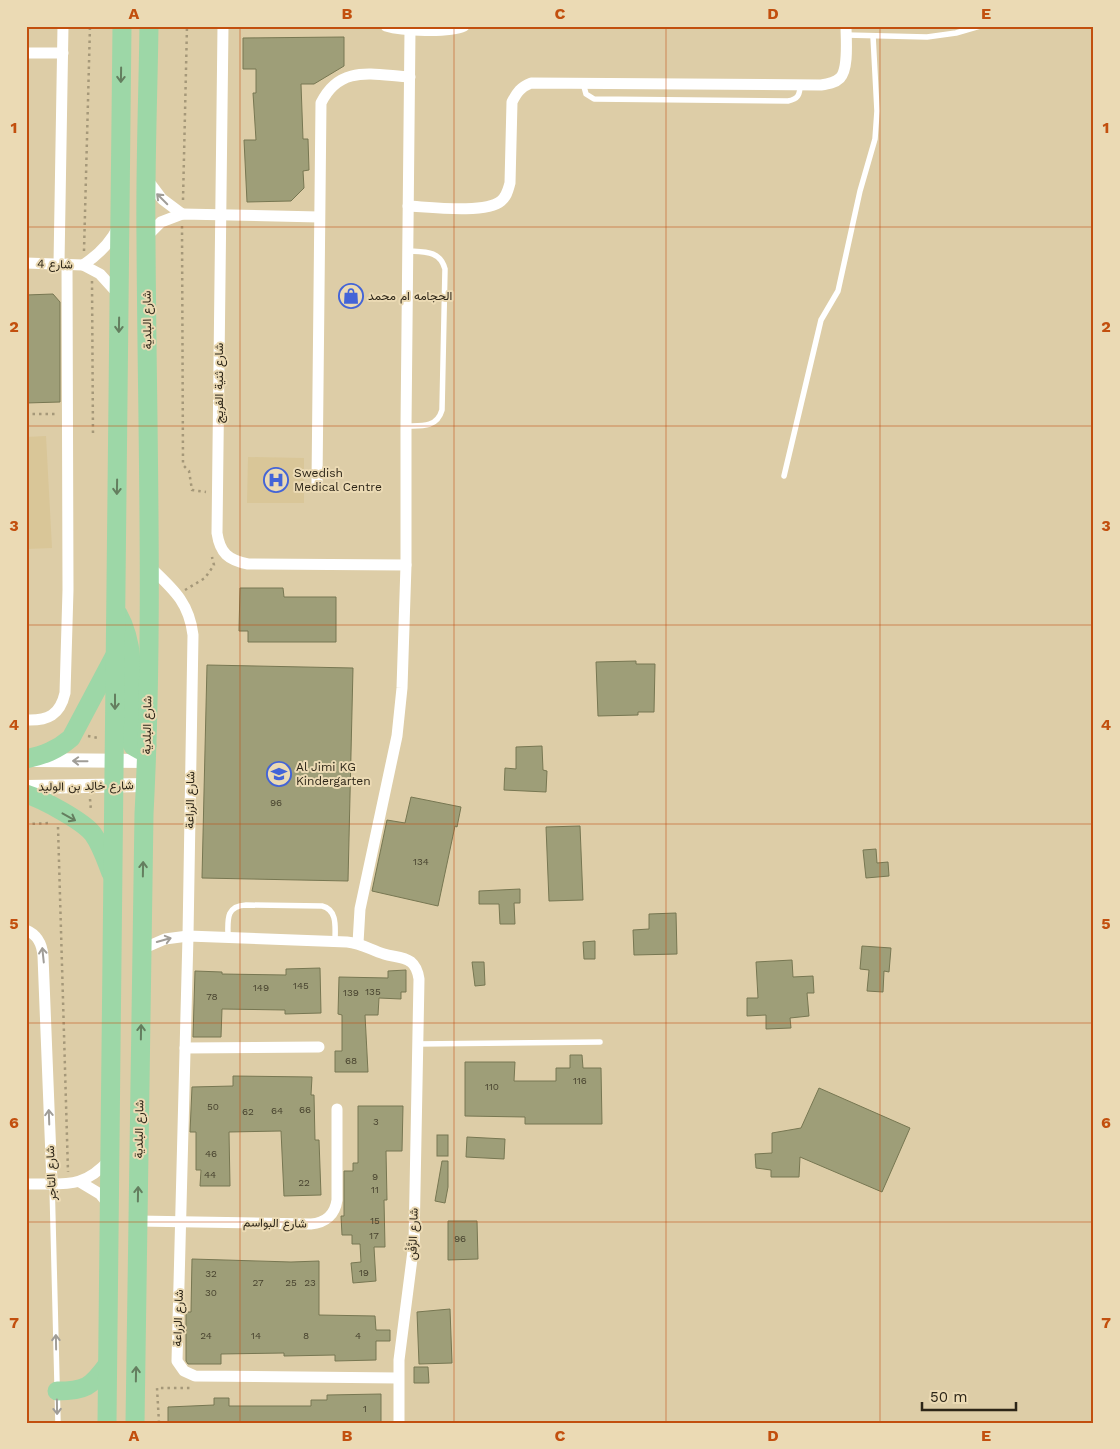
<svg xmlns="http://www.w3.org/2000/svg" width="1120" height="1449" viewBox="0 0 1120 1449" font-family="'Work Sans',Vazirmatn,sans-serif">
  <rect width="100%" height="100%" fill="#ddcda7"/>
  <g fill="#d9c698">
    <path d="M46 436 52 548 26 549V437Z"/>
    <path d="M248 457 304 458V503H247Z"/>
  </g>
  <g fill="#9e9e78" stroke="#777752">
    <path d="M344 37V66L314 84H301L303 139H308L309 170 303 171 304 188 291 201 247 202 244 140H256L253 93H256V69H243V38Z"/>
    <path d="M53 294 60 302V402L26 403V295Z"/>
    <path d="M240 588H283L284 597H336V642H248V631H239Z"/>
    <path d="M636 661V664H655L654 712H638V715L598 716 596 662Z"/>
    <path d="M207 665 353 668 348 881 202 878Z"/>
    <path d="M542 746 543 770 547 771 546 792 504 790 505 768 516 769V747Z"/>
    <path d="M411 797 461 807 457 827 455 826 438 906 372 891 387 820 405 823Z"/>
    <path d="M580 826 583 900 549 901 546 827Z"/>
    <path d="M876 849 877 863 888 862 889 876 866 878 863 850Z"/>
    <path d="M520 889V903H514L515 924H500L499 904H479V891Z"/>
    <path d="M676 913 677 954 634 955 633 930 649 929V914Z"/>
    <path d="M595 941V959H584L583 942Z"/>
    <path d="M862 946 891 948 889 972 884 971 883 992 867 991 869 970 860 969Z"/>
    <path d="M792 960 793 977 813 976 814 993H807L809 1016 790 1018 791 1028 766 1029V1015L747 1016V998H758L756 962Z"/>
    <path d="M472 962H484L485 985 475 986Z"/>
    <path d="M320 968 321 1013 285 1014V1010L222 1009 221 1037H193L195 971 222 972V974L286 975V969Z"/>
    <path d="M406 970V992H401V999L379 998 378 1015H365L368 1072H335V1051H342V1015L338 1014 339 977 388 978V971Z"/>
    <path d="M570 1055H582L583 1068H601L602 1124H525V1117L465 1116V1062H515L514 1081H556V1068H570Z"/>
    <path d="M233 1076 312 1077 311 1095H314L315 1140H319L321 1195 284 1196 281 1131 229 1132 230 1186H200L201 1170H196V1132H190L192 1087 233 1086Z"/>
    <path d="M819 1088 910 1128 882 1192 800 1157 799 1177H771V1170L756 1168 755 1154 772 1153V1133L801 1128Z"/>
    <path d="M358 1106H403L402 1151H386L387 1200H384L385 1247H374L376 1281 353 1283 351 1263 361 1262 360 1244H352V1235H342L341 1216H344V1171H353V1163H358Z"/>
    <rect x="437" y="1135" width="11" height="21"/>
    <path d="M467 1137 505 1139 504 1159 466 1157Z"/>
    <path d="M442 1161H448V1187L445 1203 435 1201Z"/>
    <path d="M448 1221H477L478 1259 448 1260Z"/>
    <path d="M192 1259 291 1262 319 1261V1315L375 1316 376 1330H390V1341H376V1360L335 1361V1355L284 1356V1353L221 1354V1364H188L186 1361V1312H191Z"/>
    <path d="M450 1309 452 1363 419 1364 417 1312Z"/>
    <path d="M414 1367H428L429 1383H414Z"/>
    <path d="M381 1394V1423H168V1407L214 1405V1398H229V1406H311V1400H327V1395Z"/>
  </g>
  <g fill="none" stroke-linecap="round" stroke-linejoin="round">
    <g stroke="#a59879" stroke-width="2.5" stroke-dasharray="2.5 4" stroke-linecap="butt">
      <path d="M183 200 187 26"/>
      <path d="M182 226 183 465 189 471 192 490 206 492"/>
      <path d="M84 251 90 26"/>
      <path d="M92 281 93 437"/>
      <path d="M26 414H56"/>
      <path d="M185 590 205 578 214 565 212 557"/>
      <path d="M88 736 98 738"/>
      <path d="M90 799 91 811"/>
      <path d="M26 824 51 823"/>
      <path d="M58 827 68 1172"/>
      <path d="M159 1423 157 1388H192"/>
    </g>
    <g stroke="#fff" stroke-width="5.5">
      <path d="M846 35 927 37 956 33 980 26"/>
      <path d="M583 83 586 94 594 99 788 101C798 99 800 95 800 85"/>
      <path d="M406 426C421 426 437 428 442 410L445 269C440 250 424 252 408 251"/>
      <path d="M784 476 821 320 838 291 860 191 875 139 877 111 873 36"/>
      <path d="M228 937C228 921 225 906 246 905L322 906C338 910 335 928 335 941"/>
      <path d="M417 1044 600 1042"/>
      <path d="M52 1183 58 1423"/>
    </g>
    <g stroke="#fff" stroke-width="11">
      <path d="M223 26 217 533C220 553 228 560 248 564L406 565"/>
      <path d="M386 26C402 31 449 33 464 26"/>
      <path d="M26 53H63"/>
      <path d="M147 179 162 199 182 214"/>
      <path d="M408 206C429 207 486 214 501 201 507 196 508 190 510 183L512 102C517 92 521 87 531 83L821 85C828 84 835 83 840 78 849 69 846 39 846 26"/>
      <path d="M146 237 161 222 182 214 319 217"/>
      <path d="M26 263 83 265 100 274 119 295"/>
      <path d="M59 264 63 26"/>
      <path d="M83 265C98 255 110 244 118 227"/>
      <path d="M317 483 321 103C340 64 373 75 410 77"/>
      <path d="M150 567C173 589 189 602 193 635L188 936 177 1361 184 1371 195 1376 398 1378"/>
      <path d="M26 720C48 721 60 715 65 693L68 590 67 264"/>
      <path d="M26 930C38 935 42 944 43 956L52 1183"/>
      <path d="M358 943 360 909 397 736 402 688 406 565V426L410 30"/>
      <path d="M142 949 165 939 188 936 347 942C361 943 371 950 384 954 393 957 403 956 411 962 416 966 418 972 419 979L414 1243 399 1360V1423"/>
      <path d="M185 1048 319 1047"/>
      <path d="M80 1182 100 1194 109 1205"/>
      <path d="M26 1184C64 1183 83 1190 110 1159"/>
      <path d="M138 1221 311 1224C325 1223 335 1215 337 1200V1109"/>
    </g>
    <g stroke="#fff" stroke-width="14">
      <path d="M35 760 146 761"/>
      <path d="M26 787 146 785"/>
    </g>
    <g stroke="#9dd7a7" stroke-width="19">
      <path d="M118 614C139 651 130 701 131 742L133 746 140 750 145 749 147 745"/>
      <path d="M26 759C44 755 57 750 71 738L114 657"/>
      <path d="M26 794C42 799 83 821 93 834 101 845 106 860 111 873"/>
      <path d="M57 1391C85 1391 91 1387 107 1365"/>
      <path d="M107 1423 122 26"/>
      <path d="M135 1423 144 814C154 623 147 432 146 240 145 169 148 97 149 26"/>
    </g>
  </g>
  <defs><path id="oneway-shaft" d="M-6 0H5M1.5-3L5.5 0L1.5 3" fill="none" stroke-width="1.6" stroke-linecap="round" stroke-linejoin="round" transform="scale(1.25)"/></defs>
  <g stroke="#647e5f">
    <use href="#oneway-shaft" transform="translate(121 75) rotate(91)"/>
    <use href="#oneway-shaft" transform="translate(119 325) rotate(91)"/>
    <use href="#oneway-shaft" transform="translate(117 487) rotate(91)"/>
    <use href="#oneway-shaft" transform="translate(115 702) rotate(90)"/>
    <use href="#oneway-shaft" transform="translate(69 817) rotate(29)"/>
    <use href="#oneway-shaft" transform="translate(143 869) rotate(-89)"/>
    <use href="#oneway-shaft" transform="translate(141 1032) rotate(-89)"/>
    <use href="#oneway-shaft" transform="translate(138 1194) rotate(-89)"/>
    <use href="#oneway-shaft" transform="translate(136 1374) rotate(-89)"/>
  </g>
  <g stroke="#a09d97">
    <use href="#oneway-shaft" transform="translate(162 199) rotate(-135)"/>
    <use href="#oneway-shaft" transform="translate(80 761) rotate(-179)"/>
    <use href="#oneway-shaft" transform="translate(164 940) rotate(-16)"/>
    <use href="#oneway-shaft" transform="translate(43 955) rotate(-96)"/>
    <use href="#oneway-shaft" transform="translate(49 1117) rotate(-92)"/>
    <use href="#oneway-shaft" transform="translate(56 1342) rotate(-91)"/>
    <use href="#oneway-shaft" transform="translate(57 1407) rotate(89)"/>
  </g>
  <path fill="none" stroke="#c24f0e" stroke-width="1" stroke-opacity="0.55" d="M240 26V1423M454 26V1423M666 26V1423M880 26V1423M26 227H1094M26 426H1094M26 625H1094M26 824H1094M26 1023H1094M26 1222H1094"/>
  <defs>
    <symbol id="shop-ring" viewBox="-11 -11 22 22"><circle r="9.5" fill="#ebdab4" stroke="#4364d7" stroke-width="1.5"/><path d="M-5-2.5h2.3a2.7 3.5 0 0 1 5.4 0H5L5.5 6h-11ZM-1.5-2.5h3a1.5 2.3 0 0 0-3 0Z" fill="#4364d7"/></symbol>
    <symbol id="hospital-ring" viewBox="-11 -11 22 22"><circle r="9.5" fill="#ebdab4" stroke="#4364d7" stroke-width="1.5"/><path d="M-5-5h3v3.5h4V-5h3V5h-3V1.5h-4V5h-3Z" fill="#4364d7"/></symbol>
    <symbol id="school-ring" viewBox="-11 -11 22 22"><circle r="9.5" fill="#ebdab4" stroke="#4364d7" stroke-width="1.5"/><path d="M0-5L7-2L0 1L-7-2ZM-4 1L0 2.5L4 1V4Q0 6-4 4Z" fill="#4364d7"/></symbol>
  </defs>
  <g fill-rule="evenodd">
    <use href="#shop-ring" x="337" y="282" width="28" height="28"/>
    <use href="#hospital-ring" x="262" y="466" width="28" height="28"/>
    <use href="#school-ring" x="265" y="760" width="28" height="28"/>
  </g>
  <g text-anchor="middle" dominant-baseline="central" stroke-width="4" stroke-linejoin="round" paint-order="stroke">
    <g font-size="10" fill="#48432f">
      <text x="276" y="802">96</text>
      <text x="421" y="861">134</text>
      <text x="301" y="985">145</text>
      <text x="261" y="987">149</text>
      <text x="373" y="991">135</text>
      <text x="351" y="992">139</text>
      <text x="212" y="996">78</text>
      <text x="351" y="1060">68</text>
      <text x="580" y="1080">116</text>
      <text x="492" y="1086">110</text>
      <text x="213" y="1106">50</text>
      <text x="305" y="1109">66</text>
      <text x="277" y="1110">64</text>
      <text x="248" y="1111">62</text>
      <text x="376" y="1121">3</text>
      <text x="211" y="1153">46</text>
      <text x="210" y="1174">44</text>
      <text x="375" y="1176">9</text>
      <text x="304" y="1182">22</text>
      <text x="375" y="1189">11</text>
      <text x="375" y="1220">15</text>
      <text x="374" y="1235">17</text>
      <text x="460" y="1238">96</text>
      <text x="364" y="1272">19</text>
      <text x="211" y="1273">32</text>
      <text x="258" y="1282">27</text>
      <text x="291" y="1282">25</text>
      <text x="310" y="1282">23</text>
      <text x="211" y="1292">30</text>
      <text x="206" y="1335">24</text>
      <text x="256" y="1335">14</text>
      <text x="306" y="1335">8</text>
      <text x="358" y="1335">4</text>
      <text x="365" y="1408">1</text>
    </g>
    <g font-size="12" fill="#2c2517" stroke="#ebdab4">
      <text transform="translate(55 264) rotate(2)">شارع 4</text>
      <text transform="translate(147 320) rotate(-91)">شارع البلدية</text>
      <text transform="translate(219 383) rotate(-90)">شارع ثنية الفريج</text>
      <text transform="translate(147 725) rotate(-89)">شارع البلدية</text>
      <text transform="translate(86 786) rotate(-1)">شارع خالِد بن الوليد</text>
      <text transform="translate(190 800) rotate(-89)">شارع الزراعة</text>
      <text transform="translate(139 1129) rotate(-89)">شارع البلدية</text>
      <text transform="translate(51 1173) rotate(-92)">شارع التاجر</text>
      <text transform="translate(275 1223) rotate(1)">شارع البواسم</text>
      <text transform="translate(413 1234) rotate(-88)">شارع الزَّفْن</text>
      <text transform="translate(178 1318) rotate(-88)">شارع الزراعة</text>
    </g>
    <g font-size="12" fill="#2c2517" stroke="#ebdab4" text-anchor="start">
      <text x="368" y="296">الحجامه ام محمد</text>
      <text x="294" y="473">Swedish<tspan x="294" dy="14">Medical Centre</tspan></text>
      <text x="296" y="767">Al Jimi KG<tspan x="296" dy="14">Kindergarten</tspan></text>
    </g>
  </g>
  <rect width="1120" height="1449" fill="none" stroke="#ebdab4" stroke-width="55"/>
  <path d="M922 1402v8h94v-8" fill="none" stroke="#2c2517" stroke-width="2.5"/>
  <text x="930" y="1402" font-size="15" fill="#2c2517" stroke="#ebdab4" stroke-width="4" paint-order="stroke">50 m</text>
  <rect x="28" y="28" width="1064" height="1394" fill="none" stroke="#c24f0e" stroke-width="2"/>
  <g font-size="16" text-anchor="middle" font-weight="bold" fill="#c24f0e">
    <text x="134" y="19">A</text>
    <text x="347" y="19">B</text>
    <text x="560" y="19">C</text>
    <text x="773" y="19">D</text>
    <text x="986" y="19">E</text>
    <text x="14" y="133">1</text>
    <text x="1106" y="133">1</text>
    <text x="14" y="332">2</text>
    <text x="1106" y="332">2</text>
    <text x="14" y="531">3</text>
    <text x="1106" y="531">3</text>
    <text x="14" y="730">4</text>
    <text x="1106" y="730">4</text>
    <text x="14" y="929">5</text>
    <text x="1106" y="929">5</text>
    <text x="14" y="1128">6</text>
    <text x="1106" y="1128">6</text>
    <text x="14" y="1328">7</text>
    <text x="1106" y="1328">7</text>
    <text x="134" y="1441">A</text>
    <text x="347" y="1441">B</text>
    <text x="560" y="1441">C</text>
    <text x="773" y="1441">D</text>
    <text x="986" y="1441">E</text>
  </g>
</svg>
